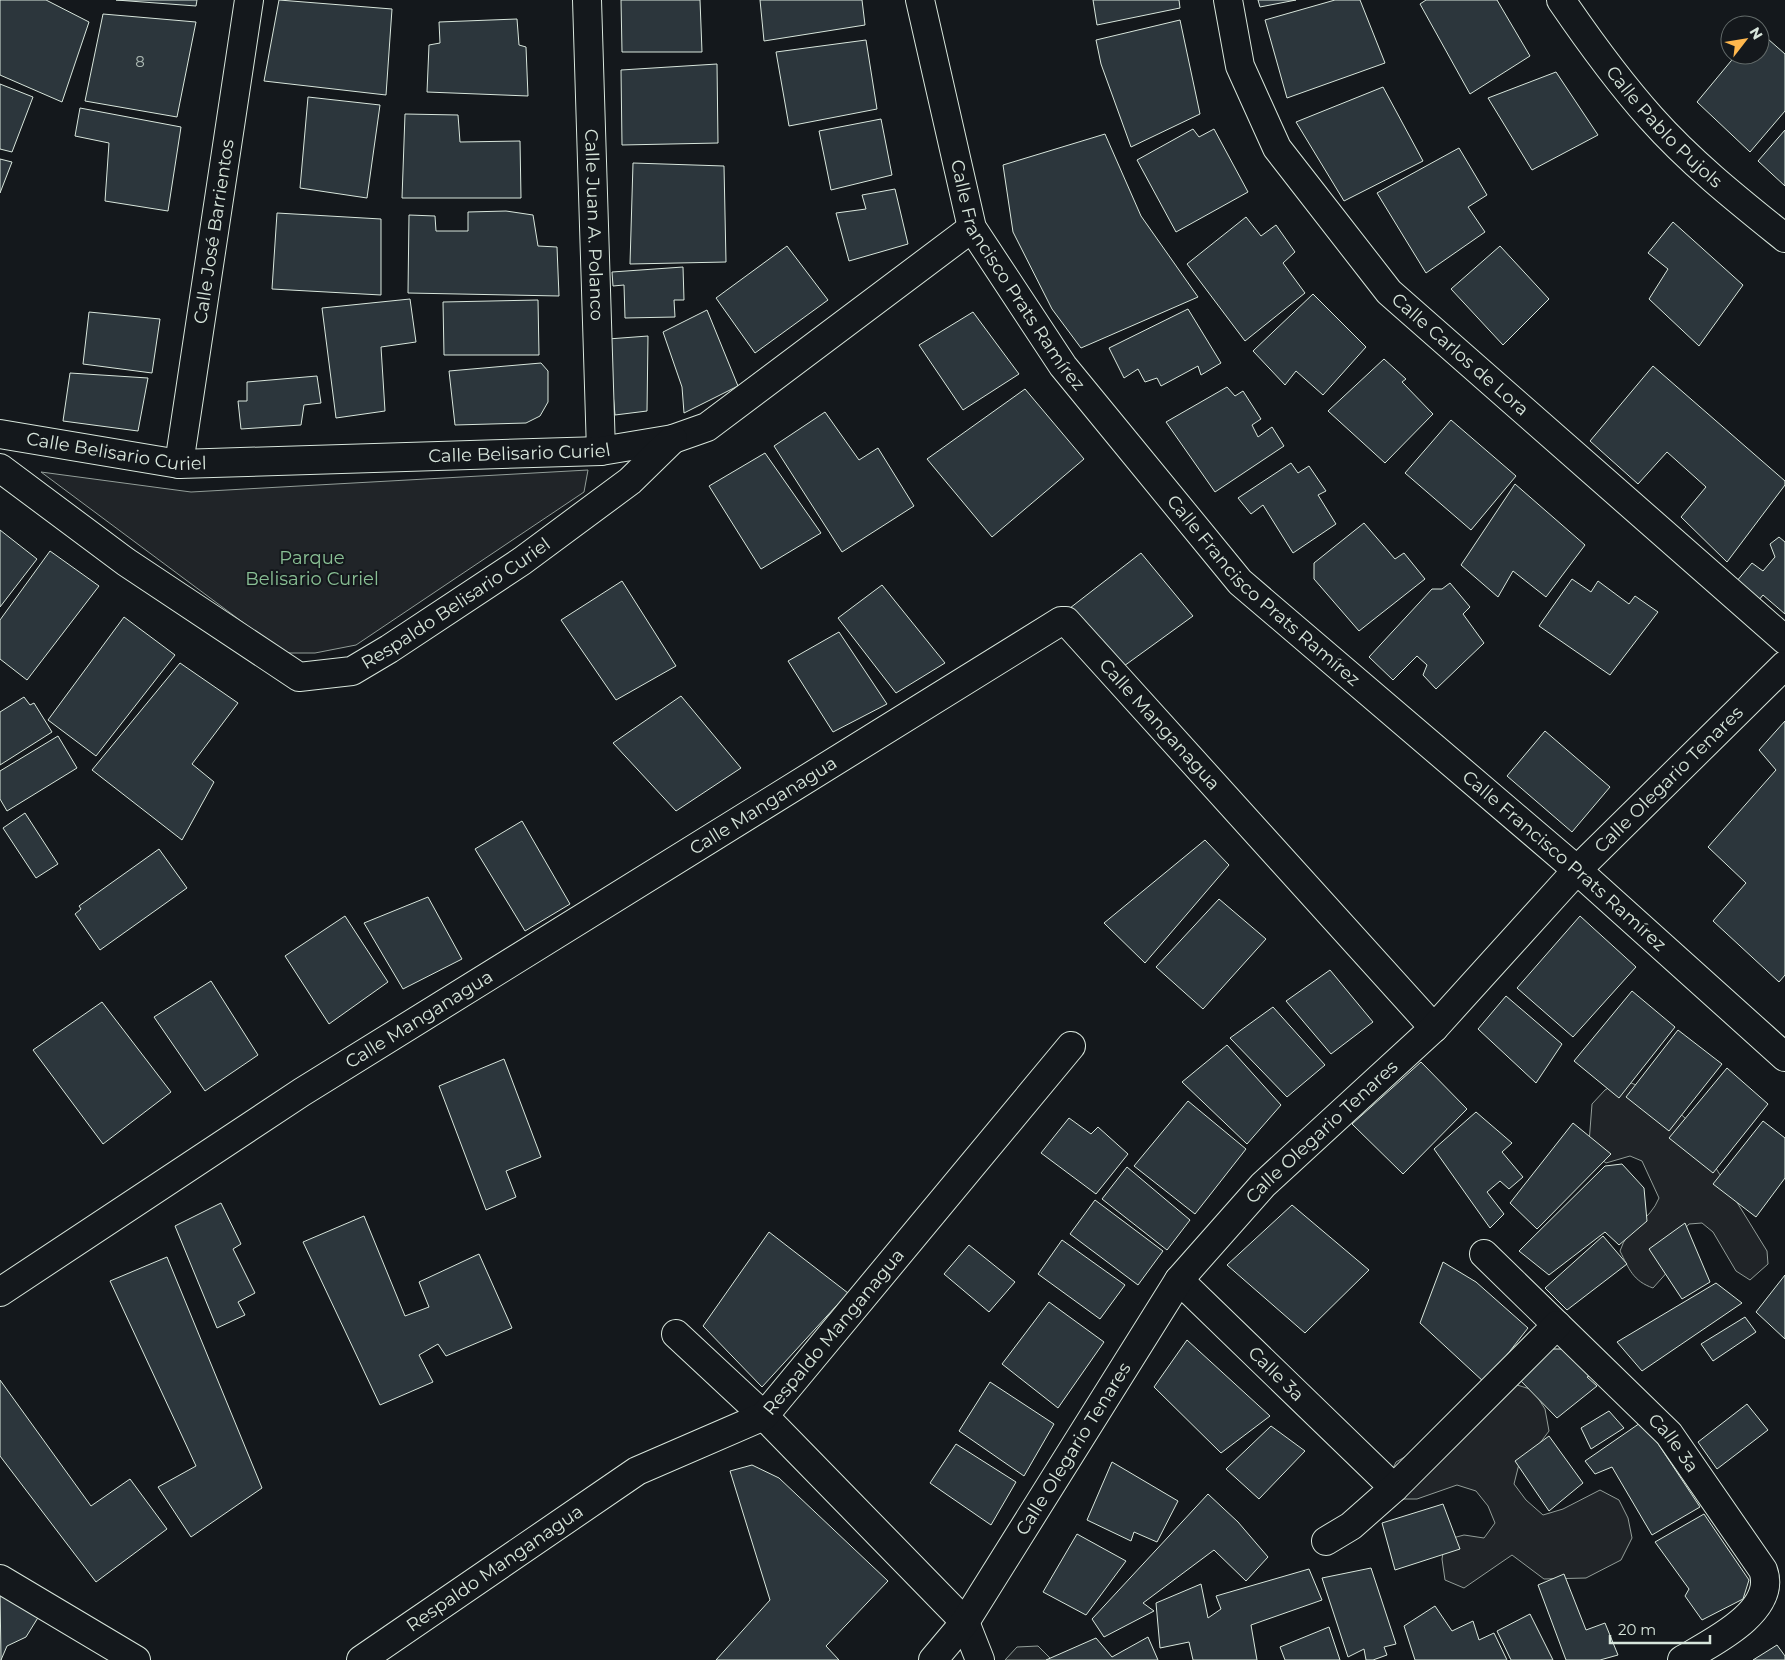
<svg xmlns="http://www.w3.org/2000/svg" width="1785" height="1660" viewBox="0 0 1785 1660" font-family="Montserrat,sans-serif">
  <rect width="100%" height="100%" fill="#14181c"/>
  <g fill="#202428" stroke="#939e99">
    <path d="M588 470 584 492 356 645 315 653H284L41 472 191 492Z"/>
    <path d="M1617 1083H1631L1657 1093 1685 1118 1767 1251 1768 1264 1750 1280 1736 1271 1713 1232 1702 1223 1689 1224 1681 1233 1670 1269 1653 1288C1633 1281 1629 1269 1620 1251 1627 1227 1650 1221 1659 1198L1642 1161 1630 1156 1606 1163 1595 1155 1589 1143 1592 1104 1605 1090Z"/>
    <path d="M1514 1384 1533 1390 1545 1409 1549 1431 1537 1447 1520 1460 1514 1484 1526 1500 1543 1515 1563 1509 1600 1490 1619 1500 1628 1518 1632 1538 1621 1560 1586 1578 1544 1579 1512 1555 1464 1588 1445 1580 1442 1559 1445 1540 1464 1535 1484 1538 1495 1523 1488 1506 1476 1491 1457 1485 1417 1499H1397L1386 1483 1396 1462 1450 1431Z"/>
    <path d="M1038 1646 1052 1660H1005L1017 1647Z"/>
  </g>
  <g fill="#2c363c" stroke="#d8e6dc">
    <path d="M0 0H46L89 22 62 102 0 75Z"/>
    <path d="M116 0H197L196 6Z"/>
    <path d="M279 0 392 9 386 95 264 81Z"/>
    <path d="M621 0H700L702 52H622Z"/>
    <path d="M760 0H862L865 25 764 41Z"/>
    <path d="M1093 0H1179L1180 8 1097 25Z"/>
    <path d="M1258 0H1296L1260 7Z"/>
    <path d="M1335 0H1360L1385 63 1287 98 1265 20Z"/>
    <path d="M1426 0H1497L1530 56 1470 94 1420 4Z"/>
    <path d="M103 14 196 22 177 117 85 101Z"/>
    <path d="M517 19 519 45 526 47 528 96 427 92 429 45 440 43 439 22Z"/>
    <path d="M1180 20 1200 114 1131 147 1101 64 1096 40Z"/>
    <path d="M1760 32 1785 54V111L1750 152 1697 102 1736 55H1760Z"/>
    <path d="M866 40 877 109 789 126 776 52Z"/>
    <path d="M717 64 718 143 622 145 621 70Z"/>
    <path d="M1556 72 1598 135 1532 170 1488 98Z"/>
    <path d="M0 84 33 97 12 152 0 149Z"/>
    <path d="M1383 87 1423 161 1344 201 1296 122Z"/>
    <path d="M308 97 380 105 367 198 300 188Z"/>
    <path d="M80 108 181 127 168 211 105 201 109 143 75 136Z"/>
    <path d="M405 114 458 115 460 142 520 141 521 198H402Z"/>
    <path d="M881 119 892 175 831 190 819 131Z"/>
    <path d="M1193 129 1199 137 1214 129 1248 192 1176 232 1137 160Z"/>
    <path d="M1785 130V186L1758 161Z"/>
    <path d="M1105 134 1141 216 1198 297 1081 348 1052 309 1013 232 1003 165Z"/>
    <path d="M1459 148 1487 195 1468 207 1485 232 1426 273 1377 193Z"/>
    <path d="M0 159 12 162 0 193Z"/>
    <path d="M633 163 724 166 726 262 630 264Z"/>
    <path d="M895 189 908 244 849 261 836 213 866 209 862 195Z"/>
    <path d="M506 211 533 215 538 246 557 247 559 296 408 293 409 215 435 216 436 231H468V212Z"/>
    <path d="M277 213 381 219V295L272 289Z"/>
    <path d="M1246 217 1261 236 1276 225 1295 252 1283 263 1305 293 1245 341 1187 264Z"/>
    <path d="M1673 222 1743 285 1699 346 1649 299 1668 269 1648 253Z"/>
    <path d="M787 246 828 300 755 353 716 298Z"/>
    <path d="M1500 246 1549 299 1503 345 1451 289Z"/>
    <path d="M683 267 684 300H674L675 317 625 318 624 285 613 286 612 272Z"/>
    <path d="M1313 294 1366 347 1323 395 1296 371 1285 385 1253 351Z"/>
    <path d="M410 299 416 342 381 347 385 411 336 418 322 308Z"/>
    <path d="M538 300 539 355H444L443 302Z"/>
    <path d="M1188 309 1221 363 1201 375 1198 366 1161 386 1157 378 1145 382 1138 369 1124 378 1109 348Z"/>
    <path d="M707 310 738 386 684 413 682 387 663 332Z"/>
    <path d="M89 312 160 319 152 373 83 364Z"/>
    <path d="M973 312 1019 374 963 410 919 345Z"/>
    <path d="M648 336 647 411 615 415 608 339Z"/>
    <path d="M1384 359 1406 379 1402 382 1433 414 1385 463 1328 411Z"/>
    <path d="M541 363 548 371V402L540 416 526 423 455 425 449 371Z"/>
    <path d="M1653 366 1785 481V485L1727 562 1681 517 1706 487 1667 452 1638 484 1590 441Z"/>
    <path d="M70 373 148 378 138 431 63 421Z"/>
    <path d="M317 376 321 403 304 405 301 425 241 429 238 401H247V382Z"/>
    <path d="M1227 387 1235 396 1243 391 1261 419 1252 425 1258 437 1272 427 1284 446 1215 492 1166 422Z"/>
    <path d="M1025 389 1084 459 992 537 927 459Z"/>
    <path d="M825 412 859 460 878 448 914 506 842 552 774 446Z"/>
    <path d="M1451 420 1516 476 1471 530 1405 473Z"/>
    <path d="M765 453 821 533 761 569 709 486Z"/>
    <path d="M1291 463 1298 473 1309 466 1326 491 1318 495 1336 524 1293 553 1263 505 1251 514 1238 498Z"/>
    <path d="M1515 484 1585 545 1546 597 1513 571 1498 597 1461 565Z"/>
    <path d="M1364 523 1395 559 1404 553 1425 579 1359 631 1314 579V563Z"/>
    <path d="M0 530 37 559 0 607Z"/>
    <path d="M1779 537 1785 542V614L1763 595 1758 601 1736 582 1752 563 1763 571 1775 557 1770 544Z"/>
    <path d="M50 551 99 586 27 680 0 659V620Z"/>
    <path d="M1141 553 1193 616 1124 666 1070 608Z"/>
    <path d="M1572 579 1591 592 1598 581 1629 604 1635 596 1658 612 1610 675 1539 626Z"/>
    <path d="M622 581 676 666 616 700 561 620Z"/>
    <path d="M1450 583 1470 607 1463 614 1484 643 1436 689 1423 675 1427 665 1417 656 1393 680 1369 657 1432 589H1442Z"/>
    <path d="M882 585 945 663 896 693 838 618Z"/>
    <path d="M124 617 175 655 96 756 48 720Z"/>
    <path d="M839 632 887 704 833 732 788 661Z"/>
    <path d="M180 663 238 703 192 764 214 782 182 840 92 770Z"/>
    <path d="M681 696 741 768 676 811 613 743Z"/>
    <path d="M24 697 30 705 34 703 52 732 0 765V712Z"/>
    <path d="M1785 721V975L1779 982 1713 921 1746 883 1708 847 1776 770 1759 750Z"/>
    <path d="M1545 731 1610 787 1572 832 1507 776Z"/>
    <path d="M58 736 77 768 7 811 0 799V771Z"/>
    <path d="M25 813 58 864 36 878 3 828Z"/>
    <path d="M522 821 570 904 525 931 475 849Z"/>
    <path d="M1205 840 1229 865 1145 963 1104 923Z"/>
    <path d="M159 849 187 888 100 950 75 914 81 909 79 906Z"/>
    <path d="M428 897 462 959 403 989 364 923Z"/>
    <path d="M1219 899 1266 939 1203 1009 1156 967Z"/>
    <path d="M345 916 388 982 329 1024 285 956Z"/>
    <path d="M1580 916 1636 967 1573 1037 1517 988Z"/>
    <path d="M1330 970 1373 1022 1331 1054 1286 1001Z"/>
    <path d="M211 981 258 1055 205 1091 154 1017Z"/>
    <path d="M1632 991 1675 1027 1619 1098 1574 1061Z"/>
    <path d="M1506 996 1562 1044 1536 1083 1478 1029Z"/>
    <path d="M102 1002 171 1092 103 1144 33 1050Z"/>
    <path d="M1273 1007 1325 1065 1287 1097 1230 1038Z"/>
    <path d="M1678 1030 1722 1064 1669 1131 1626 1097Z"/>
    <path d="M1227 1045 1281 1105 1247 1144 1182 1082Z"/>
    <path d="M504 1059 541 1157 506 1171 516 1197 486 1210 439 1086Z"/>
    <path d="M1421 1062 1467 1109 1403 1174 1352 1124Z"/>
    <path d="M1727 1068 1768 1104 1713 1173 1669 1138Z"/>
    <path d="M1188 1101 1246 1149 1195 1214 1134 1166Z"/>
    <path d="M1476 1112 1512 1143 1502 1152 1523 1177 1509 1189 1500 1181 1487 1192 1504 1214 1490 1228 1434 1149Z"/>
    <path d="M1069 1118 1091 1134 1098 1127 1128 1154 1096 1194 1041 1153Z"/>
    <path d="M1763 1121 1785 1138V1178L1756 1217 1713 1184Z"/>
    <path d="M1573 1123 1611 1154 1537 1229 1510 1203Z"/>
    <path d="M1622 1164 1644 1188 1647 1221 1619 1245 1605 1232 1549 1275 1519 1251 1605 1166Z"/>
    <path d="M1127 1167 1190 1220 1167 1250 1102 1199Z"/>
    <path d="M1095 1200 1163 1251 1138 1285 1070 1234Z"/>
    <path d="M221 1203 241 1244 233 1249 255 1293 238 1302 245 1315 217 1328 175 1226Z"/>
    <path d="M1292 1205 1369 1270 1305 1333 1227 1265Z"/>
    <path d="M364 1216 405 1316 429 1307 419 1282 479 1254 512 1328 446 1356 438 1344 419 1355 433 1382 380 1405 303 1242Z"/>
    <path d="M1685 1223 1710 1282 1682 1299 1649 1249Z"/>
    <path d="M769 1232 848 1293 762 1387 703 1326Z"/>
    <path d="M1603 1236 1627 1264 1567 1310 1545 1288Z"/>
    <path d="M1062 1240 1125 1285 1100 1319 1038 1274Z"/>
    <path d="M969 1245 1015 1282 989 1312 944 1274Z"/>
    <path d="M167 1257 262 1488 191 1537 158 1487 196 1466 110 1281Z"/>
    <path d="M1443 1262 1476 1282 1528 1328 1485 1383 1420 1323Z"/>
    <path d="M1785 1275V1339L1756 1312Z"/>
    <path d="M1716 1283 1742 1303 1642 1371 1617 1342Z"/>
    <path d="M1049 1302 1104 1342 1058 1408 1002 1364Z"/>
    <path d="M1745 1317 1756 1332 1713 1361 1701 1344Z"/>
    <path d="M1187 1340 1270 1416 1221 1453 1154 1387Z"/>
    <path d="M1551 1349H1573L1597 1373 1587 1377 1597 1386 1557 1418 1518 1378Z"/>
    <path d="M0 1380 91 1506 130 1479 167 1529 96 1582 0 1456Z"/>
    <path d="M990 1382 1054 1424 1024 1476 959 1431Z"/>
    <path d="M1747 1404 1768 1430 1717 1469 1698 1442Z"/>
    <path d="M1609 1411 1624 1428 1591 1449 1581 1428Z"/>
    <path d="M1643 1421 1700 1507 1652 1535 1612 1467 1595 1474 1585 1461Z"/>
    <path d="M1271 1426 1305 1451 1259 1499 1226 1469Z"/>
    <path d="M1549 1436 1583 1483 1549 1511 1515 1461Z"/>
    <path d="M956 1444 1016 1482 991 1525 930 1483Z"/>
    <path d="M1112 1462 1178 1501 1157 1542 1134 1532 1131 1541 1087 1520Z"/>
    <path d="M752 1465 779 1478 888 1581 826 1646 839 1660H716L770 1600 730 1471Z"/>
    <path d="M1208 1494 1238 1522 1268 1557 1246 1581 1214 1550 1143 1603 1154 1611 1104 1637 1092 1619Z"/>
    <path d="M1443 1504 1460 1549 1395 1570 1382 1523Z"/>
    <path d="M1704 1514 1749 1580 1743 1599 1702 1620 1685 1596 1689 1589 1655 1542Z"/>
    <path d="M1077 1534 1126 1561 1086 1615 1043 1592Z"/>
    <path d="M1371 1568 1396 1644 1384 1647 1387 1655 1373 1660H1366L1364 1649 1348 1657 1322 1578Z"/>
    <path d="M1309 1569 1322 1600 1251 1625 1257 1660H1193L1189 1642 1160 1648 1156 1603 1201 1584 1208 1618 1221 1609 1216 1596Z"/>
    <path d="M1564 1574 1586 1630 1605 1623 1618 1655 1600 1660H1566L1538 1585Z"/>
    <path d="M0 1592 39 1616 26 1637 7 1646 1 1660Z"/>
    <path d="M1435 1606 1452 1631 1473 1621 1479 1640 1494 1633 1507 1660H1415L1404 1626Z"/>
    <path d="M1530 1614 1553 1660H1511L1497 1631Z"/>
    <path d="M1329 1627 1340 1660H1285L1280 1647Z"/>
    <path d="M1148 1637 1158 1660H1046L1096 1638 1112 1657Z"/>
    <path d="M1777 1645 1785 1656V1660H1753Z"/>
  </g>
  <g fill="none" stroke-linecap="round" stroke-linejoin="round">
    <defs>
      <g id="minor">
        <path id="s1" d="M587 0 601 451"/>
        <path id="s2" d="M920 0 972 228 1063 366 1240 582 1577 870 1785 1057"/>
        <path id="s3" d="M1228 0 1240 66 1277 148 1389 292 1785 640"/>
        <path id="s4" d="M1561 0C1589 41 1618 81 1651 118 1691 163 1739 201 1785 238"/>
        <path id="s5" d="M0 434 179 464 601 451 673 439 707 427 972 228"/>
        <path id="s6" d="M179 464 249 0"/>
        <path id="s7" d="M0 468 126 562 299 677 352 671 389 649 522 561 630 481 673 439"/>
        <path id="s8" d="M1484 1254 1669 1434 1763 1570C1778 1611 1711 1643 1682 1660"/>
        <path id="s9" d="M1179 1280 1394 1488"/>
        <path id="s10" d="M0 1292 302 1092 1061 621H1066L1434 1028"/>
        <path d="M676 1334 764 1416 965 1622 980 1660"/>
        <path d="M1326 1541 1351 1526 1394 1488 1557 1325"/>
        <path d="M0 1579 136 1660"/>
        <path id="s11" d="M361 1660 637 1471 764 1416 1071 1046"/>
        <path id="s12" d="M933 1660 965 1622 1179 1280 1263 1185 1434 1028 1577 870 1785 665"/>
      </g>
    </defs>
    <use href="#minor" stroke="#d8e6dc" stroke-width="30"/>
    <use href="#minor" stroke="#14181c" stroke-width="28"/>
  </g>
  <g text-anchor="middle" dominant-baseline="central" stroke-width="4" stroke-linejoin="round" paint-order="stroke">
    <g font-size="15" fill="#adbab4">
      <text x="140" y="61">8</text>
    </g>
    <g font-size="18" fill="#d8e6dc" stroke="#14181c">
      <text stroke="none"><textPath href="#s4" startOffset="164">Calle Pablo Pujols</textPath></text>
      <text stroke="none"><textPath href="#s1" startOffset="225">Calle Juan A. Polanco</textPath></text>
      <text stroke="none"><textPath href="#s6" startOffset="235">Calle José Barrientos</textPath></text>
      <text stroke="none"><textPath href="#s2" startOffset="296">Calle Francisco Prats Ramírez</textPath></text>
      <text stroke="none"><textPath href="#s3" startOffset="434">Calle Carlos de Lora</textPath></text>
      <text stroke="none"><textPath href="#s5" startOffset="118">Calle Belisario Curiel</textPath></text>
      <text stroke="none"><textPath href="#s5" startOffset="522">Calle Belisario Curiel</textPath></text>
      <text stroke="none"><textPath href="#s2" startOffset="701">Calle Francisco Prats Ramírez</textPath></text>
      <text stroke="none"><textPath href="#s7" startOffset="542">Respaldo Belisario Curiel</textPath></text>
      <text stroke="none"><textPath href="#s10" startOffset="1400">Calle Manganagua</textPath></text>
      <text stroke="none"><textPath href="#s12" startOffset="1154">Calle Olegario Tenares</textPath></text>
      <text stroke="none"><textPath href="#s10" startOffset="905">Calle Manganagua</textPath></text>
      <text stroke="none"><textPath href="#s2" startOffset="1106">Calle Francisco Prats Ramírez</textPath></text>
      <text stroke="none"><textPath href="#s10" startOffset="500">Calle Manganagua</textPath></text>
      <text stroke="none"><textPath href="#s12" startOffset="659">Calle Olegario Tenares</textPath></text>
      <text stroke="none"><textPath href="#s11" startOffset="582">Respaldo Manganagua</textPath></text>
      <text stroke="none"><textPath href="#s9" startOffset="135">Calle 3a</textPath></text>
      <text stroke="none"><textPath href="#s8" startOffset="268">Calle 3a</textPath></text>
      <text stroke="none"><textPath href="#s12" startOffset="254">Calle Olegario Tenares</textPath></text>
      <text stroke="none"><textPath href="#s11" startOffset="162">Respaldo Manganagua</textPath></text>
    </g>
    <g font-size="18" fill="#8ac095" stroke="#14181c">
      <text x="312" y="558">Parque<tspan x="312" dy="21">Belisario Curiel</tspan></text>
    </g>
  </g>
  <g transform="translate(1745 40) rotate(59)"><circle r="24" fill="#14181c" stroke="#626a69"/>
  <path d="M0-4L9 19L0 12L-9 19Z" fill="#ffb74d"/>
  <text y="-8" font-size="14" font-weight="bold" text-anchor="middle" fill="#d8e6dc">N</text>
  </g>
  <path d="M1610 1635v8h100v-8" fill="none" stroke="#d8e6dc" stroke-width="2.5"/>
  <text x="1618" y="1635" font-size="15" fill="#d8e6dc" stroke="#14181c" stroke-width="4" paint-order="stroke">20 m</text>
</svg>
